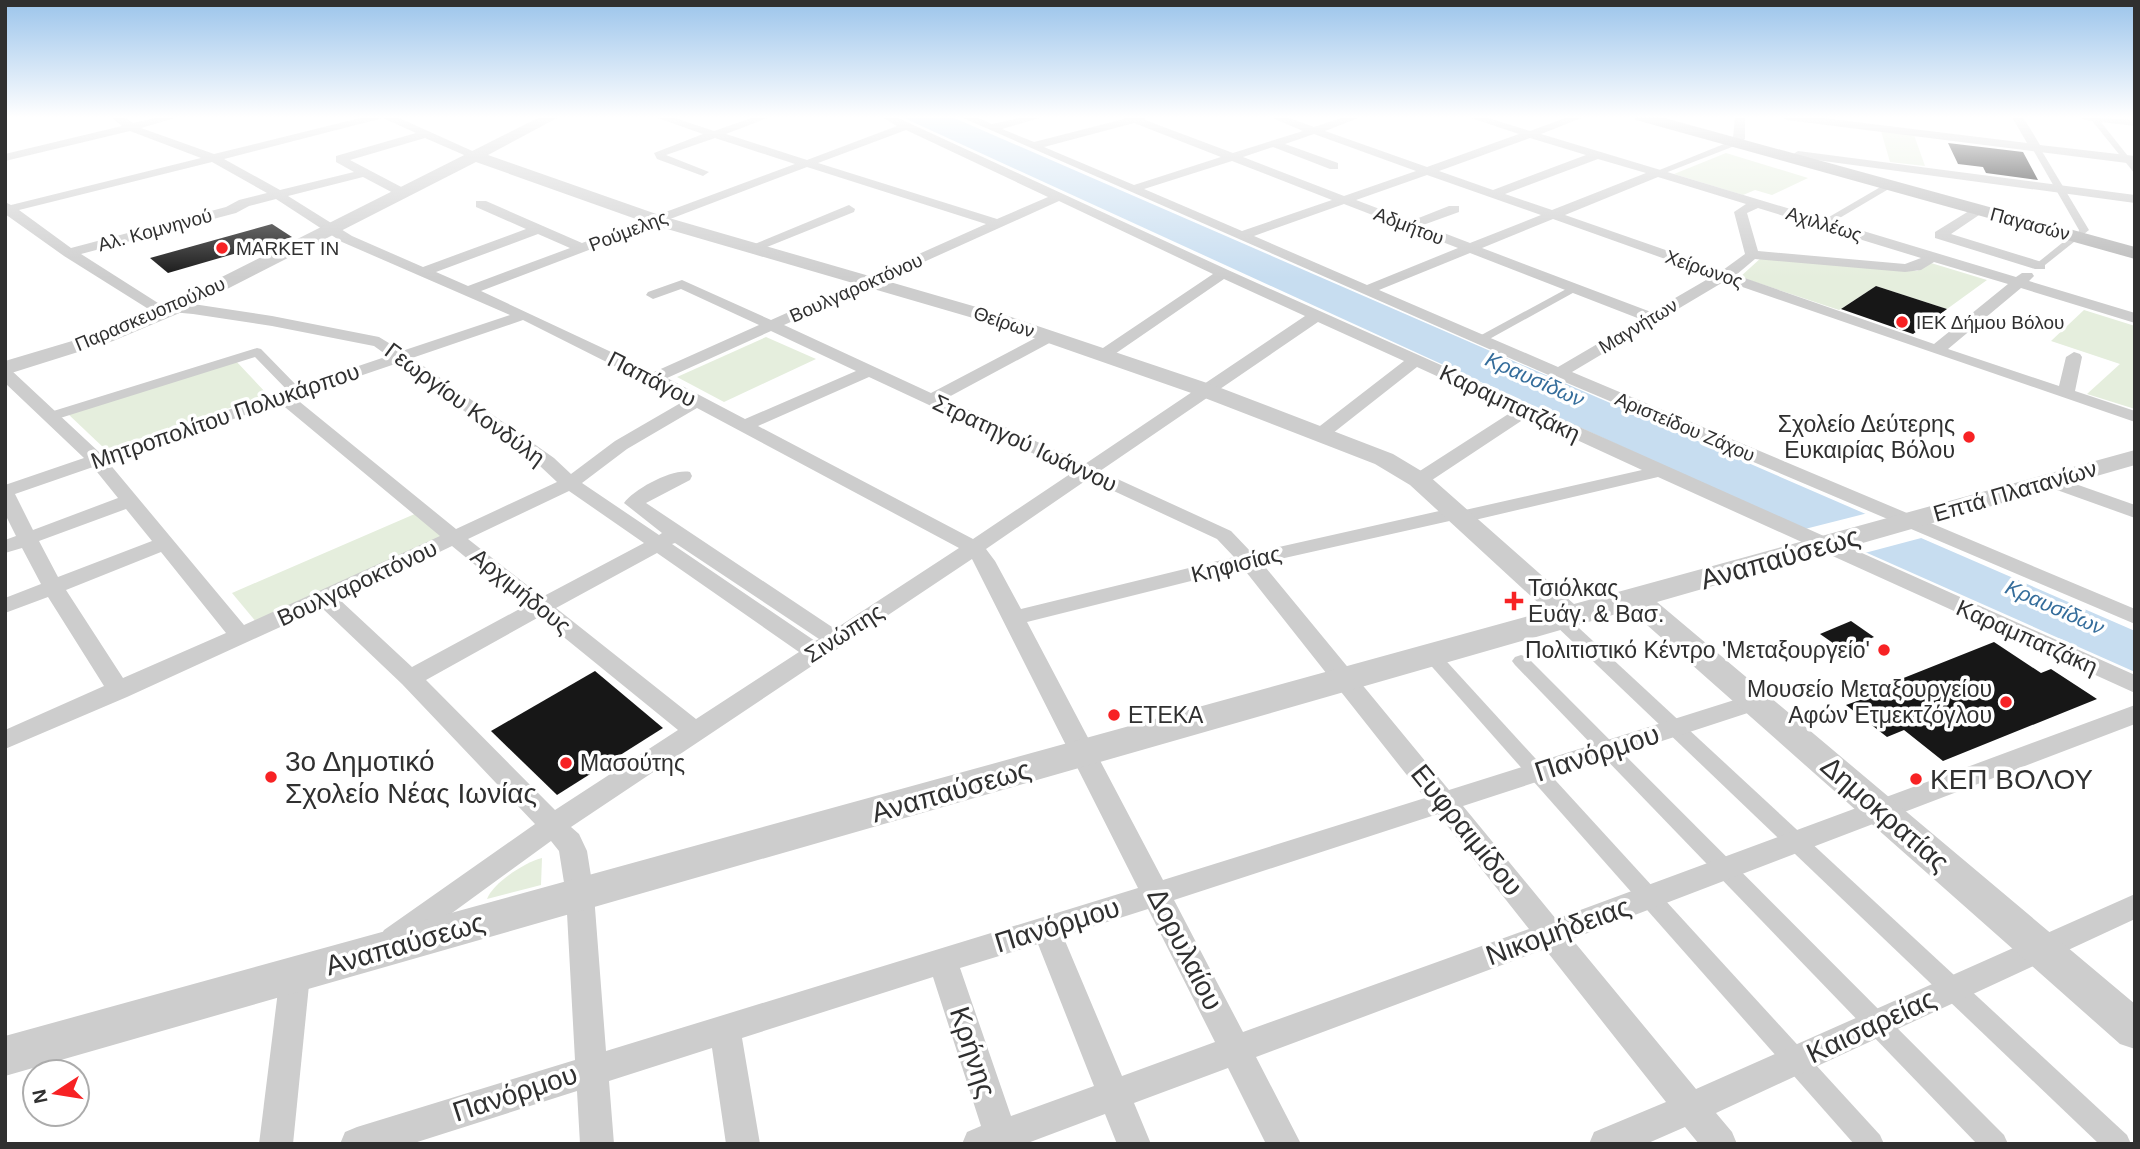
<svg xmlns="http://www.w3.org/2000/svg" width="2140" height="1149" viewBox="0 0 2140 1149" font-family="Arial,sans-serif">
  <rect width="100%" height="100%" fill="#fff"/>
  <g fill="#e5eedd">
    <path d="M1881 131 1914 135 1925 166 1890 162Z"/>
    <path d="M1726 153 1808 178 1772 195 1755 190 1743 195 1674 174Z"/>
    <path d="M1762 257 1917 271 1931 263 1987 280 1947 309 1876 286 1839 310 1740 277Z"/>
    <path d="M2084 310 2135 326V409L2087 394 2120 364 2051 341Z"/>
    <path d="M766 337 816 359 724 402 677 377Z"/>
    <path d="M235 360 268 395 106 450 67 413Z"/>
    <path d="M417 513 445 538 257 623 232 593Z"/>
    <path d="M542 858 541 885 487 899C493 883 525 862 542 858Z"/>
  </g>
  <path fill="#c7ddf0" d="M902 117H952L2135 631V672L1865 552 1771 515Z"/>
  <path fill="#fff" d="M1868 513 1925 537 1861 554 1801 530Z"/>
  <g fill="#171717">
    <path d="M1948 143 2023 152 2038 180 1986 173 1983 167 1958 164Z"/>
    <path d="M272 224 292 237 168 273 150 258Z"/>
    <path d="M1876 286 1947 309 1913 334 1841 309Z"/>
    <path d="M1851 621 1874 637 1843 650 1820 634Z"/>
    <path d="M1994 642 2041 673 2051 669 2097 699 1943 761 1904 730 1887 737 1846 705 1901 685 1896 681Z"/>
    <path d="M595 671 663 728 557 795 491 731Z"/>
  </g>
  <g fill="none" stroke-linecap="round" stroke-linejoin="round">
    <g fill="#cdcdcd" fill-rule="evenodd">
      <path d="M2089 117H2097L2135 165V174Z"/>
      <path d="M1734 140 1738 143 1737 145 1660 175 1652 173Z"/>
      <path d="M2033 146 2040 148 2089 230 2040 269 2035 266 2036 264 2072 235 2078 234 2079 230 2032 148Z"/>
      <path d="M1889 182 1894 185 1892 187 1826 226 1817 224Z"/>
      <path d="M1570 287 1580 289 1484 342 1480 343 1474 339Z"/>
      <path d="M257 348 261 349 300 389V395H292L255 357 57 419 52 420 45 416 47 413Z"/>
      <path d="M1560 615 1566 616 2127 1135 2131 1144H2099L1554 624 1552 620Z"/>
      <path d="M1432 650 1438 652 1880 1135 1884 1144H1854L1426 660 1423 656 1426 652Z"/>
      <path d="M1521 655 1527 657 2004 1135 2008 1144H1977L1515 665 1512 661 1515 657Z"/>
    </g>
    <g fill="#cdcdcd" fill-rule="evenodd">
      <path d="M111 117H124L133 123 159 117H178L141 128 214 154 364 117H397L479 154V158H471L425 138 350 160 407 190V196H399L363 177 288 196 352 236 423 267 526 229 476 207V201H486L582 243 795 164 715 138 666 155 709 172 703 176 657 159 654 153 703 134 655 117H672L714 131 754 117H770L726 134 807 160 897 126 882 117H896L1228 270 2135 675V693L1658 477 1462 523 1454 520 1262 563 1449 790 1747 696 1755 693 1763 696 1767 702 1763 708 1463 806 1556 919 2135 705V724L1572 939 1696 1089 2135 894V919L1716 1113 1732 1132 1737 1144H1699L1685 1127 1646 1144H1589L1594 1132 1666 1102 1545 949 1256 1057 1301 1144H1266L1228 1068 1134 1103 1151 1144H1117L1105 1114 1025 1144H962L967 1132 981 1126 933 977 742 1038 760 1144H726L712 1048 609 1081 614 1144H580L577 1091 411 1144H340L345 1132 357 1127 575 1060 566 895 559 851 551 841 404 948 394 952 384 948 379 939 384 930 535 824 402 684 322 608 127 697 5 749V730L104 686 48 597 5 613V598L41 584 22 548 5 553V540L16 536 5 514V485L84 458 5 383V369L11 370 100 453 388 356 374 346 272 326 193 314 150 310 64 256 5 214V202L11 205 201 158 130 131 5 161V154L122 126ZM383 118 416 133 336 156V162L354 172 280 190 224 159ZM906 130 1048 197 997 219 818 163ZM212 162 267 193 239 200 226 207 71 248 19 210ZM807 167 986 224 771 320 682 280 648 292 646 295 653 299 681 289 759 325 654 372 481 291ZM276 199 342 242 510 315 402 351 379 337 272 316 193 304 158 303 81 254 236 213 249 206ZM1059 201 1213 274 1097 352 1095 355 1097 358H1109L1224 279 1305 316 1085 464 945 399 1055 340 1057 337 1055 334H1043L931 393 784 325ZM538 234 570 248 468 286 436 272ZM523 320 684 401 615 441 571 474 554 458 412 358ZM1318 322 1404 361 1316 429 1313 433 1316 437H1328L1417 367 1513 411 1412 476 1410 480 1412 484H1426L1527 417 1642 470 1465 510 1457 507 1252 553 1231 531 1100 471ZM771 331 856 371 745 419 667 378ZM398 363 540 466 557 482 456 529 295 398ZM869 377 1073 472 973 539 758 426ZM280 403 440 536 244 625 108 462ZM697 408 959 548 835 629 646 503 690 480 692 476 690 472C673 468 634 489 624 503L662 533 659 535 582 483 627 449ZM93 467 118 498 33 530 15 494ZM1088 479 1217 539 1234 557 1021 609 995 561 986 549ZM569 491 644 543 542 597 468 539ZM126 509 152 541 58 577 39 541ZM675 543 819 639 815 641 672 544ZM452 546 525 606 412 667 340 600ZM161 552 226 633 123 678 66 590ZM657 553 799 652 696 719 556 608ZM972 559 1138 888 606 1051 594 895 587 851 579 834 571 827ZM1243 568 1425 798 1163 880 1027 622ZM539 617 678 730 555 810 426 680ZM1438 814 1529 929 1243 1032 1174 900ZM1148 909 1215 1042 1122 1076 1063 936ZM1038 944 1094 1086 1011 1116 960 968Z"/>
      <path d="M961 117H976L992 124 1023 117H1043L1002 129 1034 142 1124 119 1123 117H1146L1145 120 1233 153 1303 131 1270 117H1286L1314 127 1344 117H1361L1325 131 1427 167 1519 134 1468 117H1485L1530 131 1568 117H1584L1541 134 2016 277 2022 273H2032L2034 276 2029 281 2135 313V323L2021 288 1948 349 2059 386 2066 357 2074 352 2080 354 2082 357 2075 391 2135 411V422L1725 281 1572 372 2135 609V624L1553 377ZM1134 123 1221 157 1134 185 1044 147ZM1314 134 1416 171 1344 196 1243 157 1273 147 1330 169H1338V163L1285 144ZM1530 138 1586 155 1493 190 1439 171ZM1598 159 1646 173 1552 210 1505 194ZM1232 161 1332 200 1242 231 1144 189ZM1427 175 1541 215 1470 243 1423 225 1459 212V206H1449L1411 221 1356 200ZM1658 177 1746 204 1734 212 1745 254 1723 270 1565 215ZM1344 204 1458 248 1367 285 1254 236ZM1758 208 1921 258 1905 264 1758 251 1747 213ZM1553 219 1713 276 1651 312 1482 248ZM1470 253 1640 319 1558 367 1379 290ZM1755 259 1905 272 1921 270 1934 262 2008 284 1934 344 1736 275Z"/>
      <path d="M1735 117H1745V139L1734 146 1728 143 1733 138Z"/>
      <path d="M1782 117H1815L2027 143 2012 117H2023L2040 145 2135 156V164L1787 120Z"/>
      <path d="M2080 117 2135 120V126L2085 120Z"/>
      <path d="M1798 151 2135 195V203L1794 157 1792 155Z"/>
      <path d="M849 205 855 209 854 212 757 251H747L745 248Z"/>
      <path d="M1977 206 1982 207V213L1951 234 2045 263V269H2035L1935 238V232Z"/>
      <path d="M2050 475 2135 505V518L2043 485 2041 481 2043 477Z"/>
      <path d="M295 962 306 966 310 975 293 1144H259L280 975 284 966Z"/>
    </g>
    <path fill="#cdcdcd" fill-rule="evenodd" d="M540 117H559L488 155 662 216 1011 317 1213 385 1393 454 1428 475 1574 604 2135 450V465L1657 602 2135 1004V1049L2120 1044 1630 610 5 1076V1036L1547 611 1410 485 1375 464 1197 395 997 325 650 224 476 162 182 312 113 341 5 375V361L99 333 168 304Z"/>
    <path fill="#bababa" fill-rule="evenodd" d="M1634 117H1661L2135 247V259L1636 120Z"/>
  </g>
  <linearGradient id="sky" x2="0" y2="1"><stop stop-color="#9bc4eb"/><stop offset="0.42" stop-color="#fff"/><stop offset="1" stop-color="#fff" stop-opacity="0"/></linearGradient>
  <rect width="2140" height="278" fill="url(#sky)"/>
  <g fill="#f72224" stroke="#fff" stroke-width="2.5">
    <circle cx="222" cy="248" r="7"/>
    <circle cx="1902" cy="322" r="7"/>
    <circle cx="1969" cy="437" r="7"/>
    <path d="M1510.5 590.5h7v7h7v7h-7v7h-7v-7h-7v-7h7z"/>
    <circle cx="1884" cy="650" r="7"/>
    <circle cx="2006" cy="702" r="7"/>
    <circle cx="1114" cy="715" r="7"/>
    <circle cx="566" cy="763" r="7"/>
    <circle cx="271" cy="777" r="7"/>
    <circle cx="1916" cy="779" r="7"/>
  </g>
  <g text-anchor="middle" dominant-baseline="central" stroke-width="7" stroke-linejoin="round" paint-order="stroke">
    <g font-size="19" fill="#303030" stroke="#fff">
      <text transform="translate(1824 224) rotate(17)">Αχιλλέως</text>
      <text transform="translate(2030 224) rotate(15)">Παγασών</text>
      <text transform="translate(1409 226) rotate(21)">Αδμήτου</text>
      <text transform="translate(155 230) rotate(-15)">Αλ. Κομνηνού</text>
      <text transform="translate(628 231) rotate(-21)">Ρούμελης</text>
      <text transform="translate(1704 269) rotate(19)">Χείρωνος</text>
      <text transform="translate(856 288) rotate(-24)">Βουλγαροκτόνου</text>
      <text transform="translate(150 314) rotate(-23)">Παρασκευοπούλου</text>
      <text transform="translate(1004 322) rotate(18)">Θείρων</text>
      <text transform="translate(1638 326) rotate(-31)">Μαγνήτων</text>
      <text transform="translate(1685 427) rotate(23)">Αριστείδου Ζάχου</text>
    </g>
    <g font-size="19" fill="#303030" stroke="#fff" text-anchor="start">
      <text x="236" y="248">MARKET IN</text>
      <text x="1916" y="322">ΙΕΚ Δήμου Βόλου</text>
    </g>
    <g font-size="21" font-style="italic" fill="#356d9b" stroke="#fff">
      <text transform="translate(1535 379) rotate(24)">Κραυσίδων</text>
      <text transform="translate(2055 607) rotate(24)">Κραυσίδων</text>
    </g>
    <g font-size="23" fill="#303030" stroke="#fff">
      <text transform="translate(652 379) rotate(27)">Παπάγου</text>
      <text transform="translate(1510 403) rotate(25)">Καραμπατζάκη</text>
      <text transform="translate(465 404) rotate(36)">Γεωργίου Κονδύλη</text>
      <text transform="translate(225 416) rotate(-19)">Μητροπολίτου Πολυκάρπου</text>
      <text transform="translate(1025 443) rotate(25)">Στρατηγού Ιωάννου</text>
      <text transform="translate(2015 491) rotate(-16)">Επτά Πλατανίων</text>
      <text transform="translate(1236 564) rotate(-14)">Κηφισίας</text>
      <text transform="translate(357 583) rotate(-25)">Βουλγαροκτόνου</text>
      <text transform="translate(521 591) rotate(39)">Αρχιμήδους</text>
      <text transform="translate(844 633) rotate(-33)">Σινώπης</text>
      <text transform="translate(2027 637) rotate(24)">Καραμπατζάκη</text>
    </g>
    <g font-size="23" fill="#303030" stroke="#fff" text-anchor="end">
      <text x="1955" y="424">Σχολείο Δεύτερης<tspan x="1955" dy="26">Ευκαιρίας Βόλου</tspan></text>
      <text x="1528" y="588" text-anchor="start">Τσιόλκας<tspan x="1528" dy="26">Ευάγ. &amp; Βασ.</tspan></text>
      <text x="1870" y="650">Πολιτιστικό Κέντρο 'Μεταξουργείο'</text>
      <text x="1992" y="689">Μουσείο Μεταξουργείου<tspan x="1992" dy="26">Αφών Ετμεκτζόγλου</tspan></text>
      <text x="1128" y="715" text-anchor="start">ΕΤΕΚΑ</text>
      <text x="580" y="763" text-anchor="start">Μασούτης</text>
    </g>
    <g font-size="28" fill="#303030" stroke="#fff">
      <text transform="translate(1780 558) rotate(-16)">Αναπαύσεως</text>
      <text transform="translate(1597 753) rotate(-18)">Πανόρμου</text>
      <text transform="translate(951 791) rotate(-16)">Αναπαύσεως</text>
      <text transform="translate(1885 814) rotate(41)">Δημοκρατίας</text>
      <text transform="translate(1467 830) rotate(51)">Ευφραιμίδου</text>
      <text transform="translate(1057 925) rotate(-17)">Πανόρμου</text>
      <text transform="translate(1558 931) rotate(-20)">Νικομήδειας</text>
      <text transform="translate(405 944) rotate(-16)">Αναπαύσεως</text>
      <text transform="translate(1185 949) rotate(63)">Δορυλαίου</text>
      <text transform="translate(1871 1026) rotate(-25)">Καισαρείας</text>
      <text transform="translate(973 1052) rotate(72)">Κρήνης</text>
      <text transform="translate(515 1093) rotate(-18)">Πανόρμου</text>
    </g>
    <g font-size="28" fill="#303030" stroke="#fff" text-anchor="start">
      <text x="285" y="761">3ο Δημοτικό<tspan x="285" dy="32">Σχολείο Νέας Ιωνίας</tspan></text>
      <text x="1930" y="779">ΚΕΠ ΒΟΛΟΥ</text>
    </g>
  </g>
  <rect width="2140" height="1149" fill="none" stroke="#303030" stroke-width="14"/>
  <g transform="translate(56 1093) rotate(258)"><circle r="33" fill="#ffffff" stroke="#acacac" stroke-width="2"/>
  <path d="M0-5L12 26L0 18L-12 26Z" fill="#f72224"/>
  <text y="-10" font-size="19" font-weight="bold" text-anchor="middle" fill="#303030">N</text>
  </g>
</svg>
